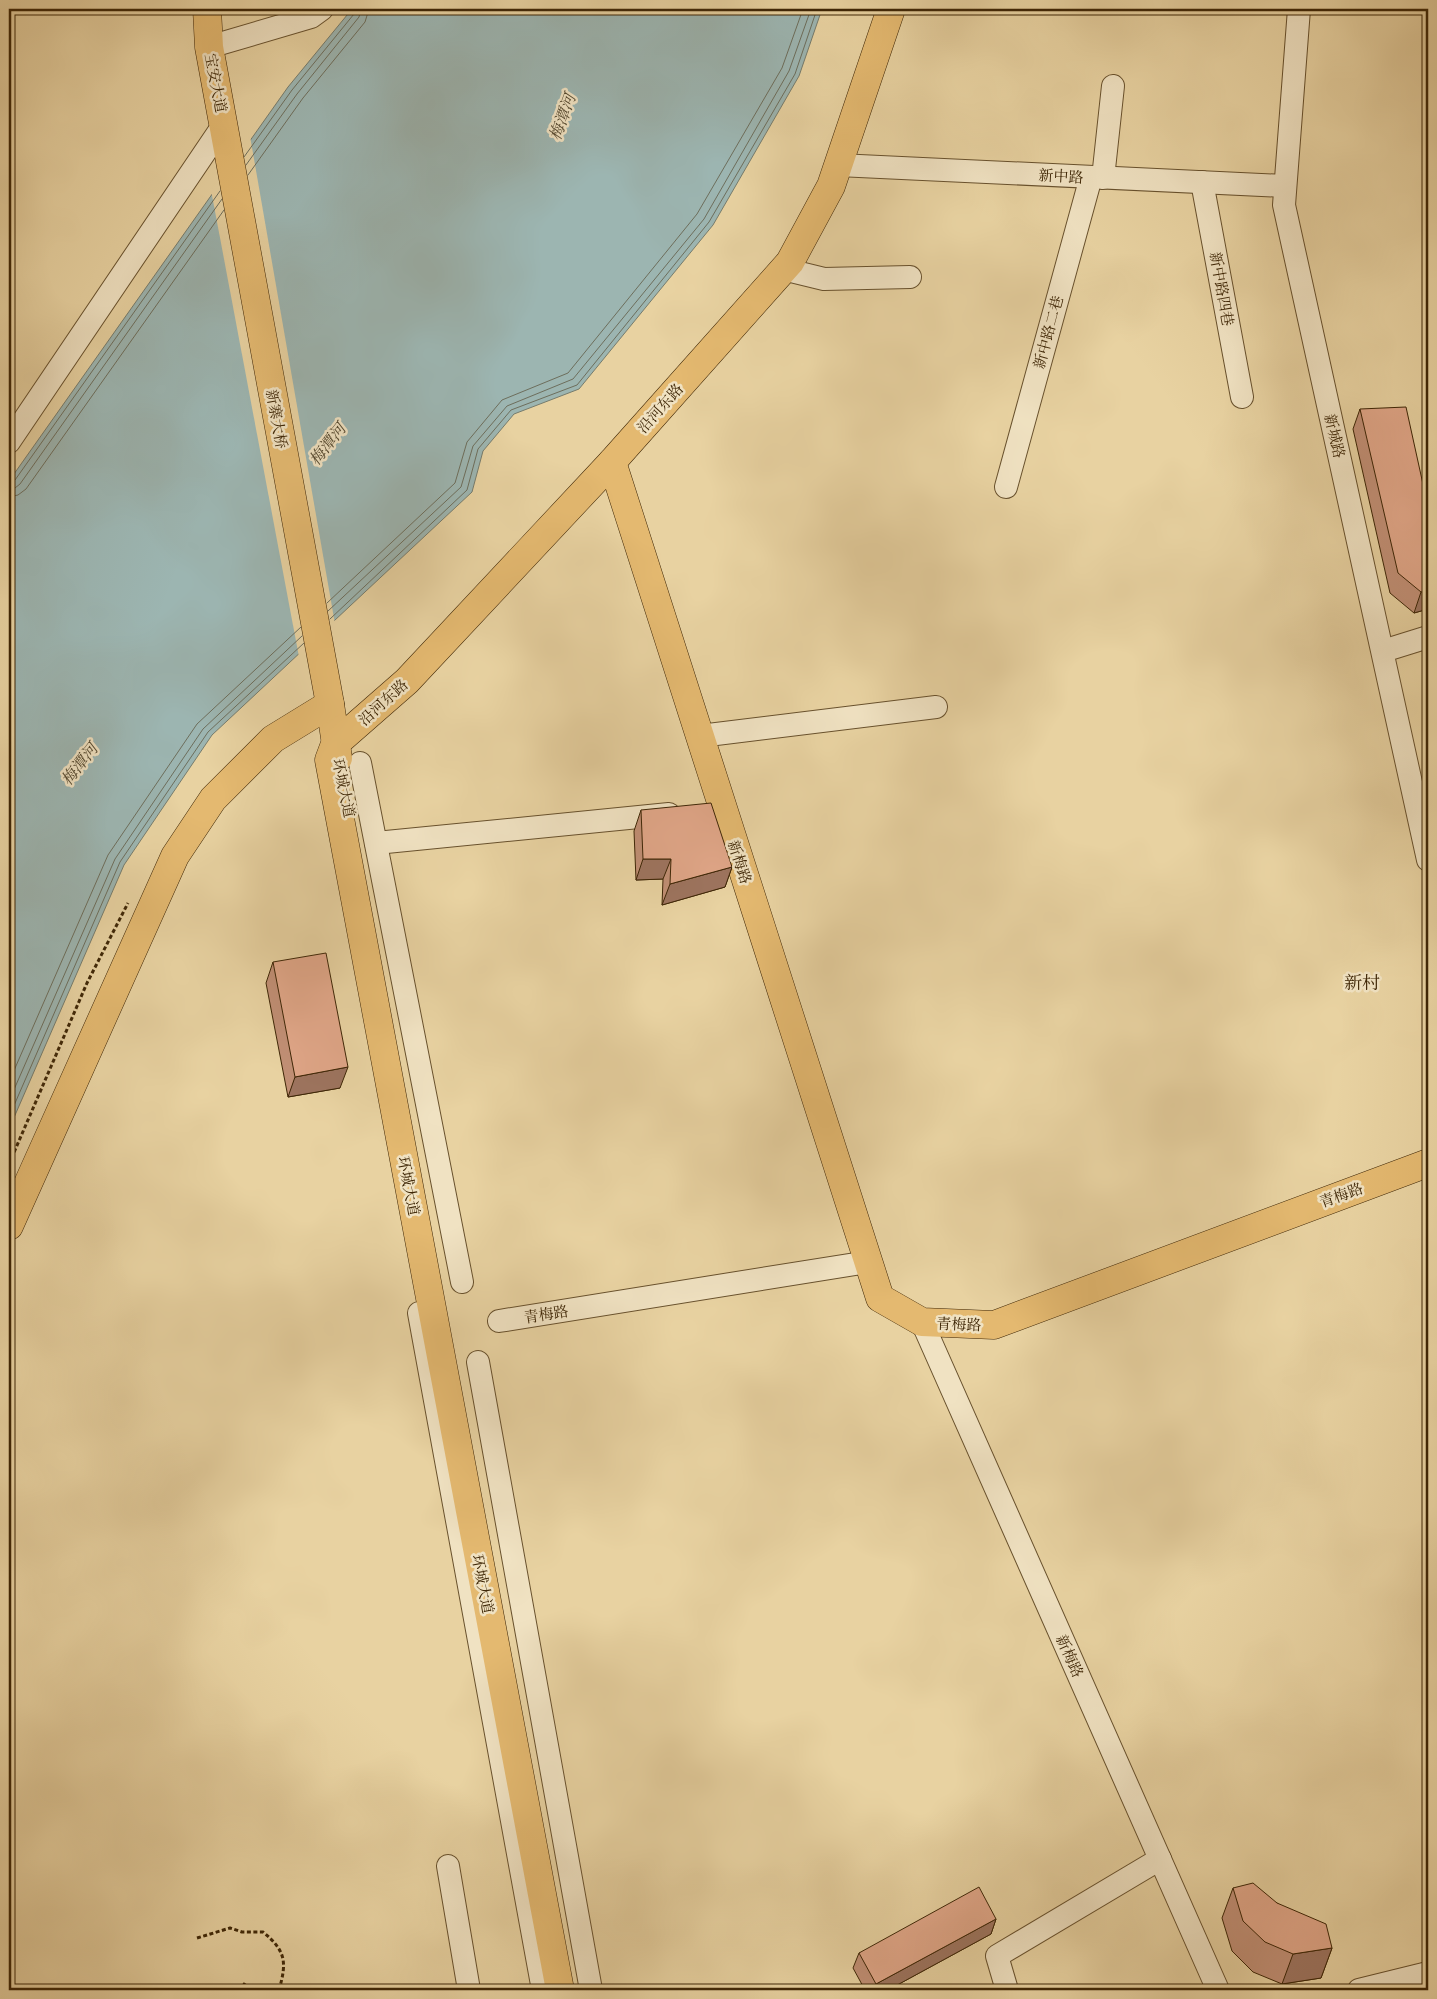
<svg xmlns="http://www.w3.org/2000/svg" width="1437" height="1999" viewBox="0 0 1437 1999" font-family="'Gentium Book Plus','Noto Serif SC',serif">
  <rect width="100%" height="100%" fill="#e8d2a1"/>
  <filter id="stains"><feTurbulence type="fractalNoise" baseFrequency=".004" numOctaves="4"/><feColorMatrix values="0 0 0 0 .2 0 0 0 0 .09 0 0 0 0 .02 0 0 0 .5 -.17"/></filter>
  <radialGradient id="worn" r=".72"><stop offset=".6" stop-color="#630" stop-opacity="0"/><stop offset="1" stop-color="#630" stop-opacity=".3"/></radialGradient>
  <path fill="#9cb5b1" stroke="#767c6d" d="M352 9H822L799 76 713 225 579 389 514 414 483 451 472 492 212 735 124 865 9 1129V481L288 87Z"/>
  <path fill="#e8d2a1" d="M250 136 335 624 299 657 211 190Z"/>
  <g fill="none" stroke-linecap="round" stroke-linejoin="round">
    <g stroke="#6d6e5c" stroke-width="1">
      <path d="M244 157 292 90 354 14 355 9"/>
      <path d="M246 165 297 94 359 17 361 9"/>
      <path d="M248 175 303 98 365 22 369 9"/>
      <path d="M9 483 15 480 220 191"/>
      <path d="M9 489 15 488 20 484 222 199"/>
      <path d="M9 497 18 495 26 489 224 210"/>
      <path d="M327 603 455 483 467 442 502 400 568 373 697 214 782 68 803 9"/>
      <path d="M328 611 461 487 473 446 507 406 573 379 704 219 789 71 811 9"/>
      <path d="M330 619 467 490 478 449 511 410 577 385 709 222 795 74 817 9"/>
      <path d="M9 1082 108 855 197 724 301 627"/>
      <path d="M9 1101 115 859 203 729 302 636"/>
      <path d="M9 1117 120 862 208 732 304 643"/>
    </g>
    <defs>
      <g id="minor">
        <path d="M1299 9 1284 205 1428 860"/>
        <path d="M209 47 311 17 322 9"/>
        <path d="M838 165 1285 186"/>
        <path d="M1103 178 1113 86"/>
        <path d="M1202 182 1242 397"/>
        <path d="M783 269 824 279 910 277"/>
        <path d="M9 442 224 124"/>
        <path d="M1006 487 1091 177"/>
        <path d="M1383 651 1428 637"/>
        <path d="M700 736 936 707"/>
        <path d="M360 763 462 1282"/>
        <path d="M376 843 669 814"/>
        <path d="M419 1313 543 1990"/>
        <path d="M499 1321 868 1262"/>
        <path d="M922 1322 1218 1990"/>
        <path d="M478 1362 591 1990"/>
        <path d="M448 1866 469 1990"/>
        <path d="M1007 1990 997 1956 1160 1859"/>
        <path d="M1359 1990 1428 1973"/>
      </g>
      <g id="major">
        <path d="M207 9 209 47 330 704 338 758"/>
        <path d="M612 462 880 1298 922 1322 994 1325 1428 1163"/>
        <path d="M9 1226 175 856 213 799 273 739 330 704"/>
        <path d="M560 1990 329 760 335 744 407 681 612 462 790 262 831 186 891 9"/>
      </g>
    </defs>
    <use href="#minor" stroke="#68512d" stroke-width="24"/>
    <use href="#major" stroke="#3e2606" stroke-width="29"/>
    <g stroke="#3e2606" stroke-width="3" stroke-dasharray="4 2.5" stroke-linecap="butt">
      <path d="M9 1164 87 983 128 903"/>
      <path d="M197 1938 230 1928 242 1932H263C286 1951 287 1962 279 1990"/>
      <path d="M240 1990 245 1983"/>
    </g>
    <use href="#minor" stroke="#f0e2c2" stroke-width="22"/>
    <use href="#major" stroke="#e4b970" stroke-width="28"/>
  </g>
  <g fill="#c18f75" stroke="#3e2606">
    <path d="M1360 409 1428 609 1414 613 1390 593 1353 429Z"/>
    <path d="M641 810 732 867 725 887 662 905 663 879 636 880 634 831Z"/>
    <path d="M273 962 340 1088 288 1097 266 983Z"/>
    <path d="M1233 1888 1277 1903 1332 1948 1321 1978 1282 1984 1253 1972 1232 1951 1222 1918Z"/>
    <path d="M996 1919 991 1934 888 1990H865L853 1968 859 1953Z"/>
  </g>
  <g fill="#9d745f" stroke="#3e2606">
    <path d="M1428 590V609L1414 613 1421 592Z"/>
    <path d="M643 859H671L663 879 636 880Z"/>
    <path d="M732 867 725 887 662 905 670 884Z"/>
    <path d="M348 1067 340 1088 288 1097 295 1077Z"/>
    <path d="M996 1919 991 1934 888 1990H874L876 1984Z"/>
    <path d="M1332 1948 1321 1978 1282 1984 1293 1954Z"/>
  </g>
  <g fill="#e0a688" stroke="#3e2606">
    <path d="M1406 407 1428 507V590L1421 592 1398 573 1360 409Z"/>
    <path d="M711 803 732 867 670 884 671 859H643L641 810Z"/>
    <path d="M326 953 348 1067 295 1077 273 962Z"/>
    <path d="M1253 1883 1277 1903 1326 1924 1332 1948 1293 1954 1265 1942 1243 1921 1233 1888Z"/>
    <path d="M979 1887 996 1919 876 1984 859 1953Z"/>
  </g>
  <g text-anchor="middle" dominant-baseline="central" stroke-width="5" stroke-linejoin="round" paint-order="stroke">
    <g font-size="15" fill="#3e2606" stroke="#f0e2c2">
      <text transform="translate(216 83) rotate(79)">宝安大道</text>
      <text transform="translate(1061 176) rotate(3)">新中路</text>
      <text transform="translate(1222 289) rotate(80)">新中路四巷</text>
      <text transform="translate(1048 332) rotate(-75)">新中路二巷</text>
      <text transform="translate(660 408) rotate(-48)">沿河东路</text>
      <text transform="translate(277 419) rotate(80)">新寨大桥</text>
      <text transform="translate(1335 436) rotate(77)">新城路</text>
      <text transform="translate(383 702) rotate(-42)">沿河东路</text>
      <text transform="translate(344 788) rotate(78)">环城大道</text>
      <text transform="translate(740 862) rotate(72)">新梅路</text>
      <text transform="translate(409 1186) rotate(79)">环城大道</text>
      <text transform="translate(1341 1195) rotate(-20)">青梅路</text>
      <text transform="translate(546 1314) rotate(-9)">青梅路</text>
      <text transform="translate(959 1324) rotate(2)">青梅路</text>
      <text transform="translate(483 1584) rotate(79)">环城大道</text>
      <text transform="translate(1070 1656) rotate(66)">新梅路</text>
    </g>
    <g font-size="16" font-style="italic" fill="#564a31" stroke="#f0e2c2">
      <text transform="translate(562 117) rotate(-70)">梅潭河</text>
      <text transform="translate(327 444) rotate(-52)">梅潭河</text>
      <text transform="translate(79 764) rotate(-52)">梅潭河</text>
    </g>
    <g font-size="18" fill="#3e2606" stroke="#f0e2c2">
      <text x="1362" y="982">新村</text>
    </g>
  </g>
  <rect width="1437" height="1999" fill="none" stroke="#e8d2a1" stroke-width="30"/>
  <rect x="10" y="10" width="1417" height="1979" fill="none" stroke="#3e2606" stroke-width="2.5"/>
  <rect x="15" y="15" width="1407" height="1969" fill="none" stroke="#3e2606"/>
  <rect width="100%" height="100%" filter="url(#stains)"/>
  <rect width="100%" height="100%" fill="url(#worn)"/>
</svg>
